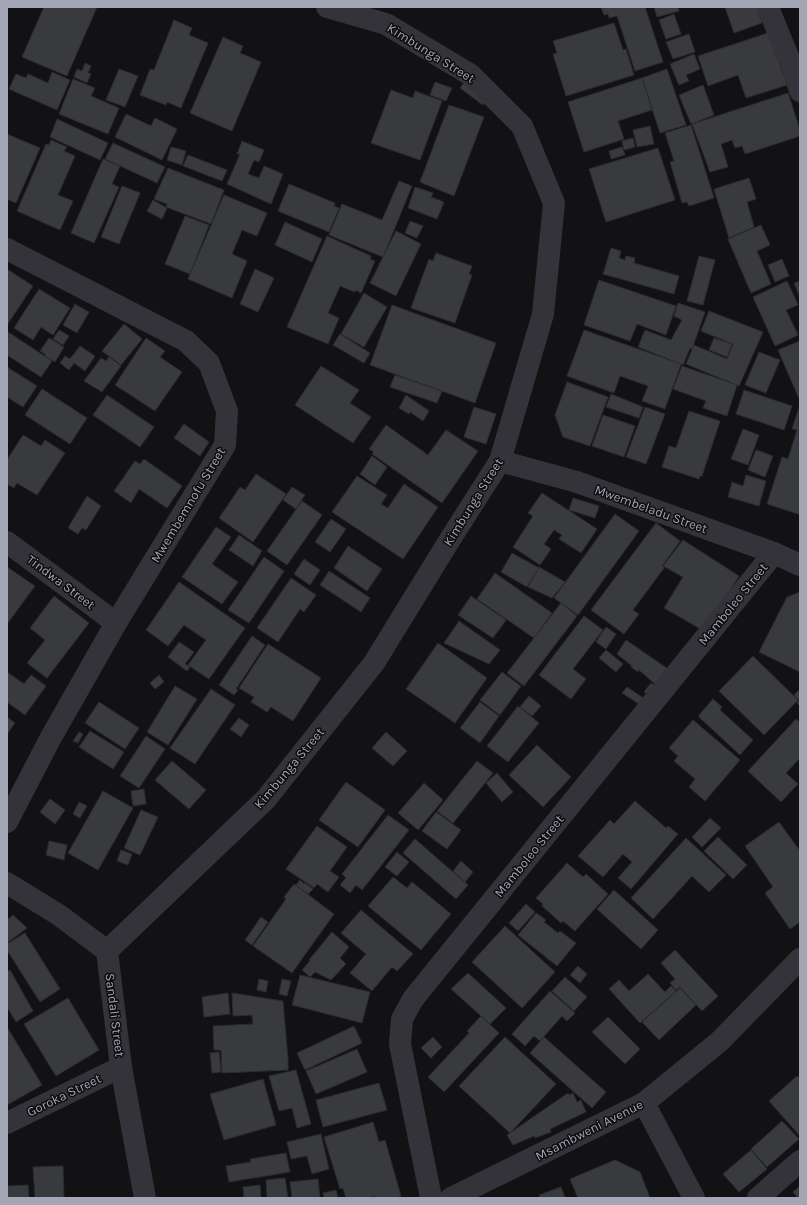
<svg xmlns="http://www.w3.org/2000/svg" width="807" height="1205" viewBox="0 0 807 1205" font-family="Karla,sans-serif">
  <rect width="100%" height="100%" fill="#121214"/>
  <g fill="#393a3e" stroke="#2c2c30">
    <path d="M44 7H97L67 76 22 57Z"/>
    <path d="M601 7H645L663 62 635 71 617 16 609 18 608 14 604 15Z"/>
    <path d="M654 7H678L679 11 657 17Z"/>
    <path d="M725 7H757L762 23 734 33Z"/>
    <path d="M674 14 681 34 666 39 659 20Z"/>
    <path d="M174 20 192 28 189 35 208 43 181 108 167 102 166 105 140 95 150 69 154 70Z"/>
    <path d="M614 23 623 50 626 49 634 75 566 96 553 54 557 53 553 41Z"/>
    <path d="M768 33 787 85 746 98 738 75 708 86 698 56Z"/>
    <path d="M689 34 695 52 673 59 666 42Z"/>
    <path d="M223 37 243 46 240 53 261 62 232 131 190 113Z"/>
    <path d="M694 54 700 69 686 75 689 81 679 85 670 64Z"/>
    <path d="M85 63 91 66 88 73 91 74 87 83 74 77 77 69 82 71Z"/>
    <path d="M119 69 138 76 125 107 106 100Z"/>
    <path d="M667 69 686 125 660 133 642 78Z"/>
    <path d="M52 72 70 80 57 110 9 89 16 74 26 78 28 74 48 83Z"/>
    <path d="M472 72 495 88 483 105 460 88Z"/>
    <path d="M642 78 652 110 618 121 624 139 584 152 568 102Z"/>
    <path d="M73 79 95 88 91 96 119 108 108 134 59 114Z"/>
    <path d="M435 82 452 88 446 101 430 95Z"/>
    <path d="M703 85 714 115 691 124 679 95Z"/>
    <path d="M391 90 413 98 415 91 442 101 420 160 371 143Z"/>
    <path d="M788 93 800 130V136L745 154 742 146 735 148 732 140 721 144 728 167 710 172 692 124Z"/>
    <path d="M449 105 484 117 454 196 420 182Z"/>
    <path d="M126 114 151 126 155 118 177 129 162 160 115 137Z"/>
    <path d="M57 119 108 143 100 160 50 137Z"/>
    <path d="M691 125 714 198 689 206 687 202 682 203 670 162 674 161 665 133Z"/>
    <path d="M650 126 654 144 637 147 633 130Z"/>
    <path d="M7 134 40 148 16 203 7 199Z"/>
    <path d="M633 138 635 147 624 150 622 141Z"/>
    <path d="M51 140 67 147 64 151 75 156 58 195 73 201 60 230 17 211 46 144 49 145Z"/>
    <path d="M242 141 264 150 259 162 254 160 248 174 259 178 264 166 283 174 271 204 227 184 240 154H237Z"/>
    <path d="M113 143 165 167 157 183 105 159Z"/>
    <path d="M171 147 186 151 182 165 167 160Z"/>
    <path d="M622 147 625 155 611 159 609 151Z"/>
    <path d="M658 148 675 200 606 222 589 169Z"/>
    <path d="M188 155 227 170 222 181 183 166Z"/>
    <path d="M103 159 120 166 112 184 119 187 94 243 71 233Z"/>
    <path d="M168 168 224 190 211 224 166 207 167 204 154 199Z"/>
    <path d="M749 178 756 199 747 202 754 227 729 238 714 189Z"/>
    <path d="M399 181 412 186 383 257 329 235 342 204 382 220Z"/>
    <path d="M289 184 335 203 334 206 339 208 329 232 278 211Z"/>
    <path d="M122 186 140 193 119 244 101 237Z"/>
    <path d="M415 187 433 193 431 197 444 202 437 219 408 208Z"/>
    <path d="M224 195 267 213 257 236 242 230 232 254 247 261 232 298 188 279Z"/>
    <path d="M153 200 167 208 162 219 147 211Z"/>
    <path d="M185 216 209 225 190 274 165 264Z"/>
    <path d="M410 221 423 226 417 238 405 233Z"/>
    <path d="M285 222 322 239 312 262 275 245Z"/>
    <path d="M761 225 770 245 757 251 771 284 751 293 728 239Z"/>
    <path d="M396 231 421 244 396 296 370 283Z"/>
    <path d="M327 236 371 256 370 259 375 261 361 293 356 290 355 292 340 286 328 313 339 318 328 344 287 327Z"/>
    <path d="M611 248 621 251 619 258 625 260 626 256 635 258 634 263 679 276 674 294 603 274Z"/>
    <path d="M436 253 472 266 469 274 472 275 455 323 411 308 429 259 433 261Z"/>
    <path d="M699 256 715 260 703 305 687 301Z"/>
    <path d="M782 259 789 276 775 282 768 265Z"/>
    <path d="M7 269 33 286 7 325Z"/>
    <path d="M255 269 274 278 258 312 240 304Z"/>
    <path d="M599 280 676 306 666 335 637 324 630 341 584 325Z"/>
    <path d="M787 281 798 305 786 310 798 335 775 346 753 297Z"/>
    <path d="M800 281V297L794 283Z"/>
    <path d="M39 289 70 308 53 335 41 327 33 340 14 328Z"/>
    <path d="M364 293 387 307 364 347 341 334Z"/>
    <path d="M678 303 705 312 692 349 690 348 683 365 638 347 645 330 671 340 682 320 674 316Z"/>
    <path d="M75 304 89 312 77 333 63 325Z"/>
    <path d="M392 305 496 343 475 403 370 365Z"/>
    <path d="M709 311 763 332 739 386 686 364 694 345 727 359 733 344 701 331Z"/>
    <path d="M124 324 142 339 121 365 102 351Z"/>
    <path d="M59 330 69 336 63 345 53 339Z"/>
    <path d="M584 330 681 364 665 409 642 401 648 386 620 376 614 393 567 376Z"/>
    <path d="M8 332 52 361 41 377 7 355Z"/>
    <path d="M340 334 370 353 364 363 333 345Z"/>
    <path d="M49 338 64 347 55 362 45 356V354L40 351Z"/>
    <path d="M146 338 165 351 160 357 182 372 155 411 115 385Z"/>
    <path d="M714 338 732 344 727 357 709 350Z"/>
    <path d="M800 341V401L778 350Z"/>
    <path d="M80 346 95 356 85 371 74 363 69 370 60 363 65 356 70 359Z"/>
    <path d="M759 352 780 360 766 393 745 385Z"/>
    <path d="M109 357 121 366 102 392 84 381 101 358 106 361Z"/>
    <path d="M321 366 359 390 350 403 371 417 353 443 295 405Z"/>
    <path d="M682 366 737 385 727 416 703 408 706 401 673 389Z"/>
    <path d="M7 367 37 386 23 407 7 397Z"/>
    <path d="M395 375 442 391 437 403 390 387Z"/>
    <path d="M567 382 608 397 590 446 563 437 555 415Z"/>
    <path d="M42 389 87 418 70 444 25 415Z"/>
    <path d="M744 390 792 406 784 430 736 414Z"/>
    <path d="M611 394 643 407 639 418 606 407Z"/>
    <path d="M107 395 154 427 140 447 93 415Z"/>
    <path d="M406 395 429 411 423 421 410 412 409 414 399 408Z"/>
    <path d="M474 407 496 414 486 444 464 437Z"/>
    <path d="M645 407 665 414 646 464 626 457Z"/>
    <path d="M799 408 800 514H798L767 504 782 457 788 459 797 430 792 429Z"/>
    <path d="M689 411 720 421 702 476H700L699 479 662 467 669 446 676 448Z"/>
    <path d="M603 415 635 426 624 457 592 446Z"/>
    <path d="M184 424 209 442 200 456 174 438Z"/>
    <path d="M386 425 428 455 446 430 478 451 442 503 372 454 374 452 369 449Z"/>
    <path d="M743 429 759 435 748 465 731 459Z"/>
    <path d="M23 435 41 446 45 440 65 453 37 495 17 483 14 488 7 484V460Z"/>
    <path d="M756 450 773 456 765 477 748 470Z"/>
    <path d="M372 456 387 467 375 485 360 474Z"/>
    <path d="M144 459 182 486 167 508 139 489 131 503 114 491 135 461 140 464Z"/>
    <path d="M256 474 286 494 253 542 219 518 240 487 245 490Z"/>
    <path d="M746 475 766 481 759 506 728 497 732 482 743 486Z"/>
    <path d="M357 476 387 495 381 504 388 508 404 484 438 507 403 559 332 512Z"/>
    <path d="M292 487 305 495 296 509 283 500Z"/>
    <path d="M542 493 597 529 581 553 559 539 562 535 554 530 544 544 551 549 540 565 513 547 533 516 528 513Z"/>
    <path d="M87 496 101 506 86 530 82 528 78 534 68 528Z"/>
    <path d="M573 498 599 506 595 518 569 510Z"/>
    <path d="M302 501 322 515 287 565 267 551Z"/>
    <path d="M615 514 639 531 578 615 554 598Z"/>
    <path d="M331 519 346 529 330 552 315 542Z"/>
    <path d="M656 523 680 541 662 566 664 568 633 610 639 614 624 634 591 610Z"/>
    <path d="M216 527 231 537 212 564 238 582 222 604 182 577Z"/>
    <path d="M239 535 262 551 253 566 229 550Z"/>
    <path d="M683 540 739 576 704 631 664 608 683 577 663 566Z"/>
    <path d="M348 546 382 569 367 591 334 568Z"/>
    <path d="M512 553 539 568 527 587 501 572Z"/>
    <path d="M264 557 284 571 249 623 228 610Z"/>
    <path d="M304 559 320 570 310 585 294 574Z"/>
    <path d="M7 567 35 586 7 624Z"/>
    <path d="M539 567 565 582 552 598 528 587Z"/>
    <path d="M329 571 370 598 361 612 320 585Z"/>
    <path d="M495 573 552 613 534 638 477 599Z"/>
    <path d="M291 578 316 595 304 612 300 609 278 642 257 628Z"/>
    <path d="M179 582 245 628 209 679 188 665 206 640 184 625 168 646 146 630Z"/>
    <path d="M800 592V637L799 640 800 641V672L759 652 787 597Z"/>
    <path d="M54 596 89 623 47 678 27 663 45 640 30 628Z"/>
    <path d="M471 596 506 620 493 638 458 615Z"/>
    <path d="M561 603 577 616 524 686 507 673Z"/>
    <path d="M584 616 603 630 573 669 586 679 571 699 539 675Z"/>
    <path d="M459 621 500 650 489 664 444 643Z"/>
    <path d="M606 627 616 634 606 649 596 642Z"/>
    <path d="M252 636 265 645 236 689 238 690 234 695 219 685Z"/>
    <path d="M626 640 668 669 656 685 639 670 638 672 631 667 632 666 617 654Z"/>
    <path d="M179 642 194 652 185 664 190 667 187 671 168 657Z"/>
    <path d="M438 643 487 678 455 723 406 689Z"/>
    <path d="M268 644 321 678 293 721 271 707 267 712 251 702 254 697 239 688Z"/>
    <path d="M606 650 623 664 616 672 599 658Z"/>
    <path d="M753 656 798 700 764 735 719 691Z"/>
    <path d="M7 672 24 684 31 675 46 686 25 715 7 702Z"/>
    <path d="M502 672 521 686 500 715 480 700Z"/>
    <path d="M159 675 164 682 155 689 150 683Z"/>
    <path d="M651 683 661 691 654 700 644 692Z"/>
    <path d="M175 686 197 699 168 745 147 732Z"/>
    <path d="M627 687 652 704 648 710 622 693Z"/>
    <path d="M211 689 235 705 195 764 170 748Z"/>
    <path d="M800 689V706L797 703 799 700 794 695Z"/>
    <path d="M529 696 541 706 532 716 520 707Z"/>
    <path d="M713 699 722 707 720 710 753 740 740 755 699 717V715Z"/>
    <path d="M99 702 139 728 125 749 85 723Z"/>
    <path d="M480 702 499 716 480 743 460 728Z"/>
    <path d="M518 706 539 723 508 762 487 746Z"/>
    <path d="M7 717 15 723 7 734Z"/>
    <path d="M239 718 249 725 241 737 230 729Z"/>
    <path d="M796 719 800 723V758L786 773 798 784 781 802 748 771Z"/>
    <path d="M693 720 740 760 705 801 689 787 695 779 674 761 678 756 669 748Z"/>
    <path d="M90 731 124 752 113 769 79 747Z"/>
    <path d="M79 732 83 734 78 743 73 741Z"/>
    <path d="M386 732 407 751 393 766 372 748Z"/>
    <path d="M146 736 165 749 139 788 120 776Z"/>
    <path d="M537 745 571 777 543 807 509 775Z"/>
    <path d="M172 761 206 790 189 809 155 780Z"/>
    <path d="M477 761 493 773 453 823 437 811Z"/>
    <path d="M497 773 513 792 502 802 486 783Z"/>
    <path d="M346 782 385 810 358 847 319 820Z"/>
    <path d="M424 783 443 800 418 830 398 813Z"/>
    <path d="M144 789 146 804 133 806 131 791Z"/>
    <path d="M103 791 133 808 98 870 68 853Z"/>
    <path d="M50 799 65 810 55 824 40 812Z"/>
    <path d="M635 801 666 828 668 826 678 834 631 889 618 878 632 862 623 854 603 877 578 856 610 820 614 824Z"/>
    <path d="M79 802 87 806 80 818 73 814Z"/>
    <path d="M141 810 158 817 140 855 124 848Z"/>
    <path d="M436 812 461 830 447 849 422 831Z"/>
    <path d="M388 815 409 830 362 890 356 885 350 893 340 885 346 878 342 874Z"/>
    <path d="M710 818 721 828 702 847 692 837Z"/>
    <path d="M779 822 800 851V922L790 929 765 893 773 887 745 846Z"/>
    <path d="M317 826 347 847 330 871 339 877 328 892 317 884 314 888 286 869Z"/>
    <path d="M718 837 747 865 733 879 704 851Z"/>
    <path d="M686 838 726 875 709 892 692 876 653 919 631 898Z"/>
    <path d="M415 839 468 885 456 899 403 853Z"/>
    <path d="M49 841 67 845 64 860 46 855Z"/>
    <path d="M121 850 132 854 128 865 117 861Z"/>
    <path d="M397 852 409 862 397 876 385 867Z"/>
    <path d="M461 861 473 872 465 882 453 871Z"/>
    <path d="M567 863 583 877 586 874 608 894 575 931 563 921 561 923 542 906 543 904 536 898Z"/>
    <path d="M393 877 407 888 412 882 451 914 421 950 368 906Z"/>
    <path d="M300 880 304 884 305 883 313 889 308 894 296 885Z"/>
    <path d="M294 884 334 914 292 973 253 946 286 899 284 897Z"/>
    <path d="M614 890 658 930 641 949 597 909Z"/>
    <path d="M526 904 535 912 518 931 509 923Z"/>
    <path d="M361 910 413 954 397 971 392 967 372 991 350 973 366 954 341 933Z"/>
    <path d="M536 913 546 920 544 922 558 933 560 931 576 943 557 966 518 935Z"/>
    <path d="M13 915 27 928 7 943V920Z"/>
    <path d="M261 917 268 922 252 945 245 940Z"/>
    <path d="M505 926 555 972 522 1008 472 962Z"/>
    <path d="M332 932 349 947 340 958 346 964 331 980 315 972 310 977 302 970 310 961 309 960Z"/>
    <path d="M25 933 60 989 40 1002 7 950V944Z"/>
    <path d="M675 950 718 996 702 1011 680 987 676 990 670 983 675 979 661 963Z"/>
    <path d="M578 966 587 974 580 983 570 975Z"/>
    <path d="M10 970 33 1011 16 1022 7 1007V972Z"/>
    <path d="M468 973 506 1008 490 1024 451 989Z"/>
    <path d="M648 974 665 992 671 986 676 991 640 1023 609 989 619 980 629 991Z"/>
    <path d="M300 975 370 992 362 1023 292 1005Z"/>
    <path d="M565 977 587 997 574 1011 552 991Z"/>
    <path d="M259 979 268 981 266 992 257 990Z"/>
    <path d="M282 979 291 981 287 996 279 994Z"/>
    <path d="M680 988 696 1005 659 1040 642 1022Z"/>
    <path d="M550 991 575 1013 567 1021 562 1016 540 1041 534 1036 525 1046 512 1034Z"/>
    <path d="M228 993 230 1014 204 1017 202 997Z"/>
    <path d="M232 993 283 1001 288 1059V1070L222 1073 221 1050H214L213 1026 253 1024 252 1015 233 1016Z"/>
    <path d="M68 998 99 1050 56 1076 24 1024Z"/>
    <path d="M481 1016 499 1033 444 1092 428 1077 469 1033 467 1031Z"/>
    <path d="M608 1017 640 1049 625 1064 592 1032Z"/>
    <path d="M354 1026 362 1043 305 1070 297 1053Z"/>
    <path d="M7 1027 42 1085 7 1105Z"/>
    <path d="M433 1037 442 1047 431 1058 421 1048Z"/>
    <path d="M505 1037 556 1084 510 1133 459 1086Z"/>
    <path d="M544 1037 606 1092 592 1108 530 1053Z"/>
    <path d="M357 1049 367 1072 316 1094 306 1071Z"/>
    <path d="M219 1052 221 1072 212 1073 210 1053Z"/>
    <path d="M296 1070 311 1124 297 1128 292 1108 279 1111 269 1076Z"/>
    <path d="M797 1076 800 1079V1136L769 1101Z"/>
    <path d="M263 1079 276 1125 224 1140 210 1094Z"/>
    <path d="M379 1083 387 1110 323 1127 316 1100Z"/>
    <path d="M568 1093 569 1095 573 1093 577 1102 581 1100 586 1112 550 1129 551 1132 535 1138 534 1136 513 1145 507 1135Z"/>
    <path d="M782 1121 799 1139 767 1167 751 1149Z"/>
    <path d="M373 1122 379 1142 385 1140 401 1196 396 1198H375L374 1196 369 1198H346L343 1188 340 1189 324 1137Z"/>
    <path d="M321 1134 329 1169 312 1174 307 1156 291 1159 287 1142Z"/>
    <path d="M751 1150 767 1169 739 1192 723 1174Z"/>
    <path d="M286 1153 290 1172 229 1182 226 1166 251 1162 250 1159Z"/>
    <path d="M615 1160 640 1172 650 1198H578L570 1179Z"/>
    <path d="M63 1166 64 1198H35L33 1167Z"/>
    <path d="M285 1178 288 1198H267L266 1180Z"/>
    <path d="M318 1179 320 1198H292L290 1182Z"/>
    <path d="M28 1185 29 1198H7V1186Z"/>
    <path d="M260 1185 261 1198H244L243 1187Z"/>
    <path d="M800 1186V1198H798L793 1192Z"/>
    <path d="M561 1187 565 1198H540L539 1195Z"/>
    <path d="M336 1190 338 1198H324L323 1193Z"/>
  </g>
  <g fill="none" stroke-linecap="round" stroke-linejoin="round">
    <g stroke="#333339" stroke-width="22">
      <path d="M768 7 793 69 800 91"/>
      <path d="M7 249 186 341 209 363 227 411 225 445 116 623 50 739 7 822"/>
      <path d="M500 461 577 482 774 553 800 565"/>
      <path d="M7 542 116 623"/>
      <path d="M7 883 59 915 107 951 121 1067 145 1198"/>
      <path d="M107 951 266 799 374 663 449 541 500 461 543 314 554 203 522 126 471 75 386 24 327 7"/>
      <path d="M644 1103 694 1198"/>
      <path d="M7 1123 121 1067"/>
      <path d="M431 1198 400 1044 402 1019 413 999 774 553"/>
      <path d="M451 1198 644 1103 720 1041 800 959"/>
      <path d="M758 1198 800 1161"/>
    </g>
  </g>
  <g text-anchor="middle" dominant-baseline="central" stroke-width="3" stroke-linejoin="round" paint-order="stroke">
    <g font-size="13" fill="#a3a6b4" stroke="#0d0d0e">
      <text transform="translate(431 53) rotate(32)">Kimbunga Street</text>
      <text transform="translate(473 502) rotate(-58)">Kimbunga Street</text>
      <text transform="translate(188 505) rotate(-59)">Mwembemnofu Street</text>
      <text transform="translate(651 509) rotate(20)">Mwembeladu Street</text>
      <text transform="translate(61 582) rotate(37)">Tindwa Street</text>
      <text transform="translate(733 604) rotate(-51)">Mamboleo Street</text>
      <text transform="translate(289 768) rotate(-50)">Kimbunga Street</text>
      <text transform="translate(529 856) rotate(-51)">Mamboleo Street</text>
      <text transform="translate(115 1015) rotate(83)">Sandali Street</text>
      <text transform="translate(64 1095) rotate(-26)">Goroka Street</text>
      <text transform="translate(589 1130) rotate(-27)">Msambweni Avenue</text>
    </g>
  </g>
  <rect width="807" height="1205" fill="none" stroke="#a3a6b4" stroke-width="16"/>
</svg>
